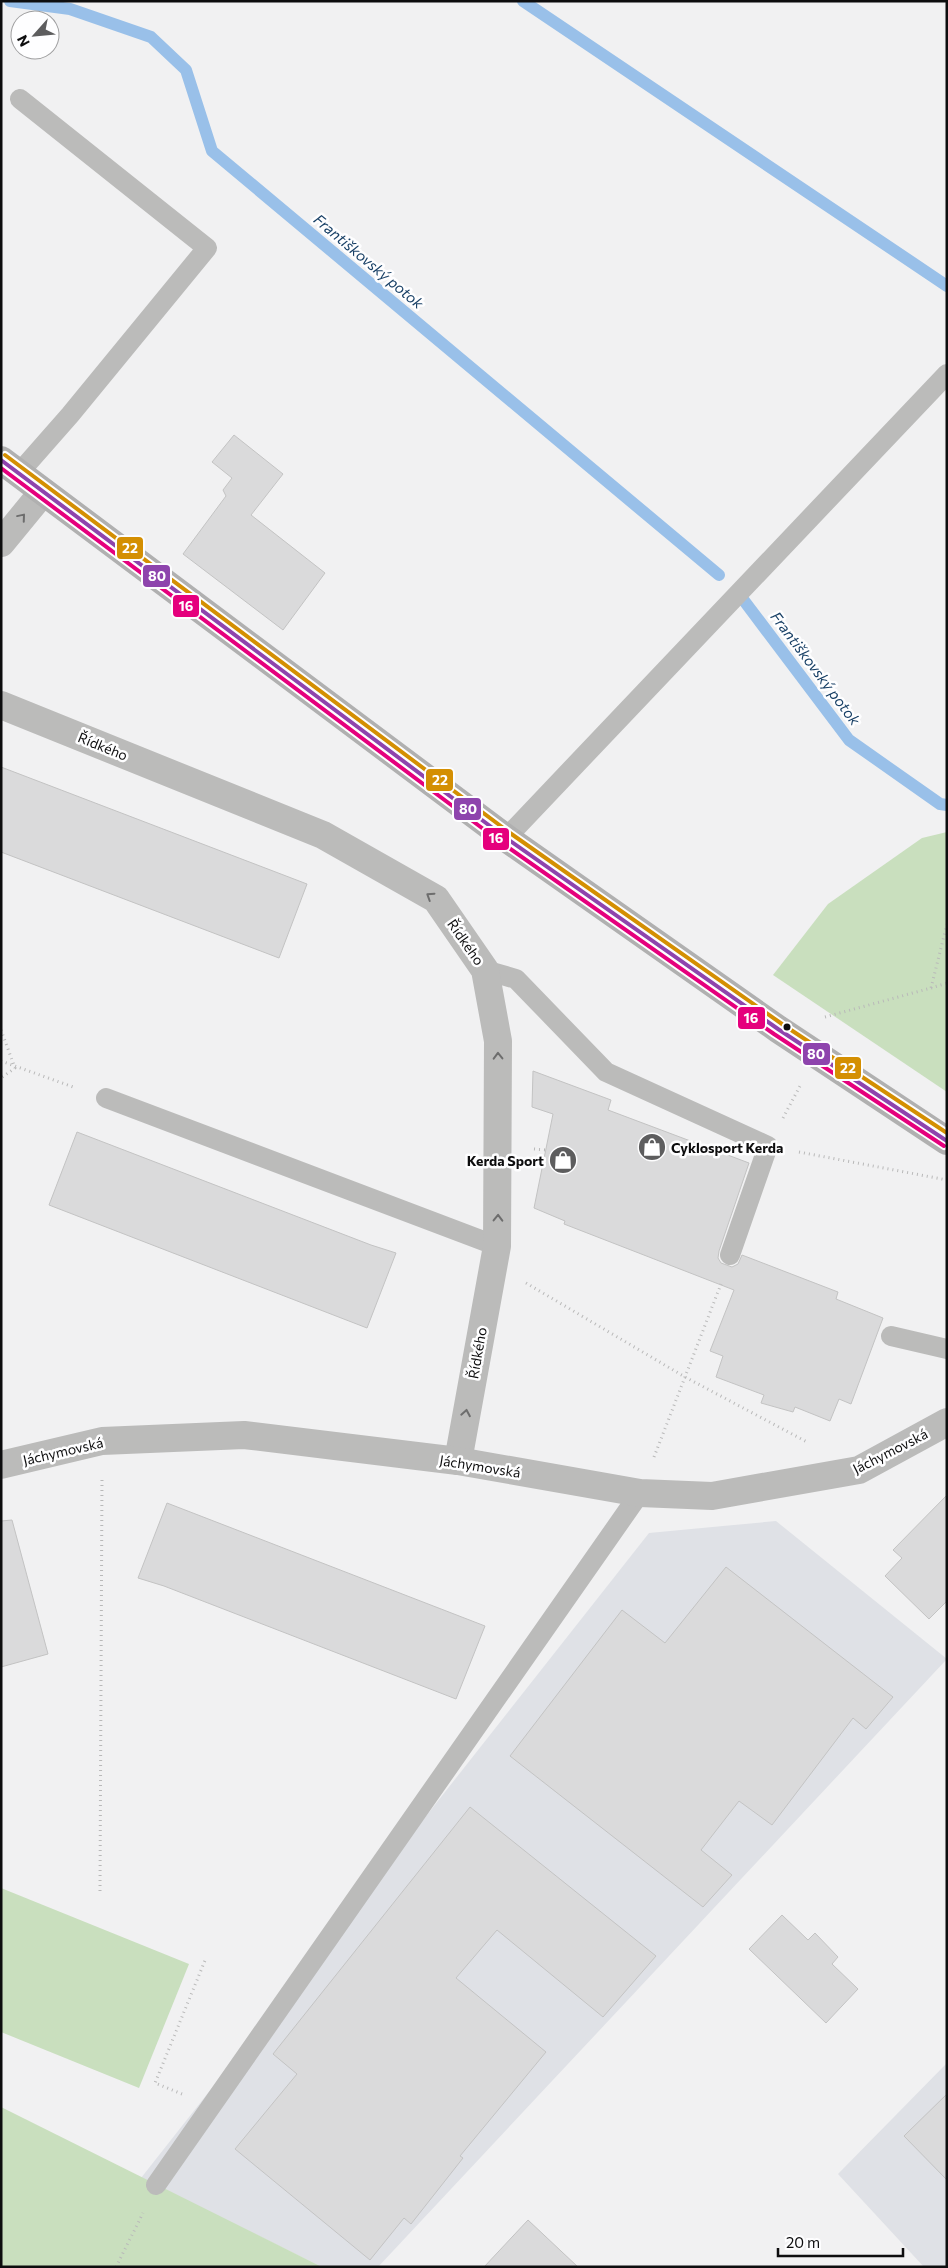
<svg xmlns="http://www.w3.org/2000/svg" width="948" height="2268" viewBox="0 0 948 2268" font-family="Commissioner,sans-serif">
  <rect width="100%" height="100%" fill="#f1f1f2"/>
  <g fill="#dfe1e6">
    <path d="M776 1521 947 1659 378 2267H322L141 2178 649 1533Z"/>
    <path d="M947 2063V2267H924L838 2174Z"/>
  </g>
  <g fill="#c9dfbe">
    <path d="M947 832V1092L773 975 828 904 922 838Z"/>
    <path d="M1 1888 189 1964 139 2088 1 2032Z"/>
    <path d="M1 2107 322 2267H1Z"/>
  </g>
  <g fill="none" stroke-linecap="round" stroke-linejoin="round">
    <g stroke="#99c0e9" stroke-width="12">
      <path d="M10 1 70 9 151 37 186 70 212 151 719 575"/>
      <path d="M523 1 947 286"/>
      <path d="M739 594 849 740 940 804 947 805"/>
    </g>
  </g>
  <g fill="#dadadb" stroke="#c3c3c3">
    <path d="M234 435 283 474 251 515 325 573 283 630 183 554 226 496 223 490 232 478 212 462Z"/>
    <path d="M1 767 307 884 279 958 1 852Z"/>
    <path d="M533 1071 611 1100 608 1110 749 1163 719 1251 718 1258 721 1263 732 1267 738 1264 742 1255 838 1292 836 1299 883 1318 851 1404 839 1399 830 1421 795 1407 793 1412 761 1403 764 1395 716 1377 723 1356 710 1351 734 1290 564 1224 565 1221 534 1208 553 1114 532 1107Z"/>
    <path d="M77 1132 371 1245 396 1253 367 1328 49 1205Z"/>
    <path d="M947 1495V1601L929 1619 885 1576 902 1558 893 1550Z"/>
    <path d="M167 1503 485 1626 456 1699 164 1586 138 1578Z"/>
    <path d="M12 1520 48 1654 1 1667V1521Z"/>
    <path d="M726 1567 893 1697 866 1729 853 1718 772 1825 739 1801 701 1850 732 1875 703 1907 510 1756 622 1610 665 1643Z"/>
    <path d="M470 1807 656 1956 603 2017 497 1930 456 1978 546 2052 460 2156 463 2158 411 2224 404 2218 370 2260 235 2149 297 2074 273 2054Z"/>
    <path d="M782 1915 808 1940 815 1933 838 1957 832 1964 858 1989 826 2023 749 1949Z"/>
    <path d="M947 2094V2180L904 2136Z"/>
    <path d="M528 2220 578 2267H484Z"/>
  </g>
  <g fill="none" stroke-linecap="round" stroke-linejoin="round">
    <g stroke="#b9b9b9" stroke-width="3" stroke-dasharray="1 4" stroke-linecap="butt">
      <path d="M931 988 947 983"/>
      <path d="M825 1017 931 988 947 924"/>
      <path d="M1 1030 15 1068 1 1078"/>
      <path d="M1 1061 76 1088"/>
      <path d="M783 1118 800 1086"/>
      <path d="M534 1149 546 1150"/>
      <path d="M799 1152 947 1180"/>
      <path d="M526 1283 685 1377 807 1442"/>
      <path d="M654 1457 721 1284"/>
      <path d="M100 1891 102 1477"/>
      <path d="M182 2094 155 2083 206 1958"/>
      <path d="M116 2267 143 2213"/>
    </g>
    <g stroke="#bbbbba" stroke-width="20">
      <path d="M19 473 70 415 207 248 20 99"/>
      <path d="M506 838 947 374"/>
      <path d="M485 970 516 979 606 1072 768 1146 730 1255"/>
      <path d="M106 1098 497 1246"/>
      <path d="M891 1336 947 1349"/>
      <path d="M156 2185 640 1493"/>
    </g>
    <g stroke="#bbbbba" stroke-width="28">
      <path d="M1 543 43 492"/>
      <path d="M1 705 323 835 436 899 485 970 498 1041 497 1246 458 1461"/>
      <path d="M1 1465 102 1441 244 1435 458 1461 640 1493 712 1496 859 1470 947 1422"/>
    </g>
    <path stroke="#b0b0b0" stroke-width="28" d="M1 460 506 838 778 1029 947 1141"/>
    <defs>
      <path id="bus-1" d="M1 460 506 838 778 1029 947 1141"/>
      <path id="bus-2" d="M1 468 502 843 774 1034 944 1146"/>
      <path id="bus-3" d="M5 455 510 833 782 1024 947 1133"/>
    </defs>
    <use href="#bus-1" stroke="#fefeff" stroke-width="8"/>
    <use href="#bus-2" stroke="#fefeff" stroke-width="8"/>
    <use href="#bus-3" stroke="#fefeff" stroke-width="8"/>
    <use href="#bus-1" stroke="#8e44ad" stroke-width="4"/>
    <use href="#bus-2" stroke="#e5007d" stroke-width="4"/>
    <use href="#bus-3" stroke="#d48f02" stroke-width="4"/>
  </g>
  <defs><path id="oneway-chevron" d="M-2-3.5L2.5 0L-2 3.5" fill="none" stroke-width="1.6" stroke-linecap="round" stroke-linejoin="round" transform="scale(1.25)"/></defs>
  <g stroke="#6d6d6d">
    <use href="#oneway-chevron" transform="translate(22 517) rotate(-50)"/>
    <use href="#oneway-chevron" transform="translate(430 896) rotate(-147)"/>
    <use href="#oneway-chevron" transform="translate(498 1056) rotate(-91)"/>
    <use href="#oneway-chevron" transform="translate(498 1218) rotate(-89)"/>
    <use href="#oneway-chevron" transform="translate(466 1413) rotate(-80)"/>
  </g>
  <defs>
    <symbol id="shop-disc" viewBox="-11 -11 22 22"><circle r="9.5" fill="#5d5d5e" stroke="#fefeff"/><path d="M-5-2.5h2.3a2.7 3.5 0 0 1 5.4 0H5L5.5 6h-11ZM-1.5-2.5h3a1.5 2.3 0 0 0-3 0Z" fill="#fff"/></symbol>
  </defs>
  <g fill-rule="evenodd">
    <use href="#shop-disc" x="636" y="1131" width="32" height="32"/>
    <use href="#shop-disc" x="547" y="1144" width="32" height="32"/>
  </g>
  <circle fill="#0d0d0e" stroke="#fefeff" stroke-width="2" cx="787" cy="1027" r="4.5"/>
  <g text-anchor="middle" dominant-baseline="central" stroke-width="5" stroke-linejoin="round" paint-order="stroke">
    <g font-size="14" fill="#0d0d0e" stroke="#fefeff">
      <text transform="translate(103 746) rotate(22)">Řídkého</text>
      <text transform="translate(466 942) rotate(55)">Řídkého</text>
      <text transform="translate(477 1353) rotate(-80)">Řídkého</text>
      <text transform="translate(63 1451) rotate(-13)">Jáchymovská</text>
      <text transform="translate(890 1451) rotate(-27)">Jáchymovská</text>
      <text transform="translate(480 1466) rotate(9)">Jáchymovská</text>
    </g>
    <g font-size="14" font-weight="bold" fill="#0d0d0e" stroke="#fefeff" text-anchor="start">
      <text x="671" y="1147">Cyklosport Kerda</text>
      <text x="544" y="1160" text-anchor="end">Kerda Sport</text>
    </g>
    <g font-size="15" font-style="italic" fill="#173f65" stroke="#fefeff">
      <text transform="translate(369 261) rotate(40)">Františkovský potok</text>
      <text transform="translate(816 668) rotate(53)">Františkovský potok</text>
    </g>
  </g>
  <g stroke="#fefeff" stroke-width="2">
    <rect x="116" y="536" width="28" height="24" rx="5" fill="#d48f02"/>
    <rect x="142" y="564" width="29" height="24" rx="5" fill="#8e44ad"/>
    <rect x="172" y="594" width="28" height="24" rx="5" fill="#e5007d"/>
    <rect x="425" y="768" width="29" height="24" rx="5" fill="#d48f02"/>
    <rect x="453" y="797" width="29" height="24" rx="5" fill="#8e44ad"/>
    <rect x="482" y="827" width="28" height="24" rx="5" fill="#e5007d"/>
    <rect x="737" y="1006" width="29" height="24" rx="5" fill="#e5007d"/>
    <rect x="802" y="1042" width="29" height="24" rx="5" fill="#8e44ad"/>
    <rect x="834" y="1056" width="28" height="24" rx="5" fill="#d48f02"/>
  </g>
  <g font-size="14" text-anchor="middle" font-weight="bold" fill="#fff">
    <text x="130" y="553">22</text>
    <text x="157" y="581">80</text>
    <text x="186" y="611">16</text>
    <text x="440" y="785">22</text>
    <text x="468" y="814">80</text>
    <text x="496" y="843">16</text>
    <text x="751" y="1023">16</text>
    <text x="816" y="1059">80</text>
    <text x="848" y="1073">22</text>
  </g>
  <rect width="948" height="2268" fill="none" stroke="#0d0d0e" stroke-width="5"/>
  <g transform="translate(35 35) rotate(243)"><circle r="24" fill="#fefeff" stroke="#9e9e9f"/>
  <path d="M0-4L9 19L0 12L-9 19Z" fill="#5d5d5e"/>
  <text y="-8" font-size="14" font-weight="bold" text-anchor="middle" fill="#0d0d0e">N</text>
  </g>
  <path d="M778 2248v8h125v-8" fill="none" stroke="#0d0d0e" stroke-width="2.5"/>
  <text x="786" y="2248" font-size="15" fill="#0d0d0e" stroke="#fefeff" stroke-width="4" paint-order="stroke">20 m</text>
</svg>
